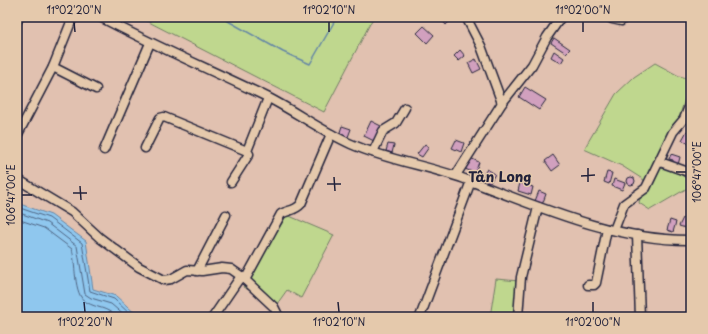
<svg xmlns="http://www.w3.org/2000/svg" width="708" height="334" viewBox="0 0 708 334" font-family="'Playpen Sans',sans-serif">
  <rect width="100%" height="100%" fill="#e1c1b0"/>
  <filter id="ink" filterUnits="userSpaceOnUse"><feTurbulence type="fractalNoise" baseFrequency=".025" numOctaves="2"/><feDisplacementMap in="SourceGraphic" scale="8" xChannelSelector="R" yChannelSelector="G"/><feConvolveMatrix kernelMatrix="1 2 1 2 8 2 1 2 1" color-interpolation-filters="sRGB"/></filter>
  <g filter="url(#ink)">
    <g fill="#bfd78e" stroke="#707c64">
      <path d="M139 17H371L373 18 324 112Z"/>
      <path d="M655 63 679 76 691 79 665 163 691 182V186L650 210 639 203 644 180 622 166 584 149 616 94 634 77Z"/>
      <path d="M287 215 334 235 301 298 287 290 277 304 243 287Z"/>
      <path d="M496 279 519 281 516 317H490Z"/>
    </g>
    <path fill="#8fc7ee" stroke="#6385a6" d="M17 203 51 215 86 241 93 289 116 296 139 317H17Z"/>
    <g fill="none" stroke-linecap="round" stroke-linejoin="round">
      <g stroke="#4e6483" stroke-width="1">
        <path d="M17 207 49 218 82 243 90 291 114 299 133 317"/>
        <path d="M17 212 47 223 77 246 85 294 91 298 111 304 126 317"/>
        <path d="M17 219 44 228 72 249C76 262 73 295 86 302 98 309 105 306 117 317"/>
      </g>
      <path stroke="#6385a6" stroke-width="1.5" d="M221 17 283 52 310 64 337 17"/>
    </g>
    <g fill="#d1a0be" stroke="#22223b">
      <path d="M439 17H447L450 21 446 25Z"/>
      <path d="M424 26 434 35 427 43 417 33Z"/>
      <path d="M554 38 570 49 566 53 551 43Z"/>
      <path d="M460 50 465 56 459 61 454 56Z"/>
      <path d="M554 51 564 58 561 63 551 57Z"/>
      <path d="M476 59 481 69 473 73 468 63Z"/>
      <path d="M525 87 546 100 539 110 519 97Z"/>
      <path d="M371 121 381 126 374 141 364 136Z"/>
      <path d="M342 126 351 129 348 137 339 135Z"/>
      <path d="M687 131 691 133V145L682 140Z"/>
      <path d="M456 140 464 143 461 152 452 148Z"/>
      <path d="M388 144 394 145 392 153 386 151Z"/>
      <path d="M425 144 429 147 422 157 417 154Z"/>
      <path d="M671 154 680 157 678 165 673 163V160L669 159Z"/>
      <path d="M553 155 560 165 552 171 545 161Z"/>
      <path d="M470 158 479 162 475 173 465 169Z"/>
      <path d="M487 169 495 174 488 186 480 181Z"/>
      <path d="M607 172 612 173 609 184 604 182Z"/>
      <circle cx="631" cy="181" r="4"/>
      <path d="M614 179 625 183 622 190 612 186Z"/>
      <path d="M520 183 533 187 531 195 518 191Z"/>
      <path d="M539 191 546 194 542 205 535 201Z"/>
      <path d="M683 218 689 220 686 228 679 226Z"/>
      <path d="M670 220 676 222 673 232 667 230Z"/>
    </g>
    <g fill="none" stroke-linecap="round" stroke-linejoin="round">
      <defs>
        <g id="minor">
          <path d="M100 17C155 46 211 70 267 97 296 112 322 131 351 144 389 161 431 166 470 181 539 207 616 241 691 240"/>
          <path d="M466 17 481 46 502 103"/>
          <path d="M609 17 612 19 621 21"/>
          <path d="M17 21 19 17"/>
          <path d="M53 67 96 89"/>
          <path d="M17 136 53 67 73 17"/>
          <path d="M145 148 160 118 164 117 247 151"/>
          <path d="M104 150 150 43"/>
          <path d="M373 152 383 131 396 123 405 108"/>
          <path d="M660 162 691 173"/>
          <path d="M456 175 502 103 532 65 547 37 561 17"/>
          <path d="M17 179 72 212 100 238 139 267 164 280 171 279 187 270 202 271 222 268 231 269 241 276 274 307 279 317"/>
          <path d="M231 182 249 154 247 151 268 98"/>
          <path d="M614 230 624 204 646 188 673 132 684 119 691 102"/>
          <path d="M637 235 640 317"/>
          <path d="M197 271 226 215"/>
          <path d="M245 280 281 214C288 210 295 211 301 204L331 134"/>
          <path d="M588 285H594L596 283 607 229"/>
          <path d="M213 317 241 276"/>
          <path d="M420 317 471 181"/>
          <path d="M518 317 521 277 538 207"/>
        </g>
      </defs>
      <use href="#minor" stroke="#22223b" stroke-width="11"/>
      <use href="#minor" stroke="#e5c9ac" stroke-width="8"/>
    </g>
  </g>
  <path fill="none" stroke="#22223b" stroke-width="1.5" d="M74 22 75 32M329 22V32M583 22V32M588 168V182M676 172H686M581 176 595 175M334 177 335 191M327 184H341M80 186 81 200M73 193H87M22 195H32M84 302 85 312M338 302 339 312M593 302V312"/>
  <g text-anchor="middle" dominant-baseline="central" stroke-width="3" stroke-linejoin="round" paint-order="stroke">
    <g font-size="14" font-weight="bold" fill="#22223b" stroke="#e5c9ac">
      <text x="500" y="176">Tân Long</text>
    </g>
  </g>
  <rect width="708" height="334" fill="none" stroke="#e5c9ac" stroke-width="44"/>
  <rect x="22" y="22" width="664" height="290" fill="none" stroke="#22223b" stroke-width="1.5"/>
  <g font-size="10" text-anchor="middle" fill="#22223b">
    <text x="74" y="14">11°02'20"N</text>
    <text x="329" y="14">11°02'10"N</text>
    <text x="583" y="14">11°02'00"N</text>
    <text transform="translate(697 172) rotate(-90)" y="4">106°47'00"E</text>
    <text transform="translate(11 195) rotate(-90)" y="4">106°47'00"E</text>
    <text x="85" y="326">11°02'20"N</text>
    <text x="339" y="326">11°02'10"N</text>
    <text x="593" y="326">11°02'00"N</text>
  </g>
</svg>
